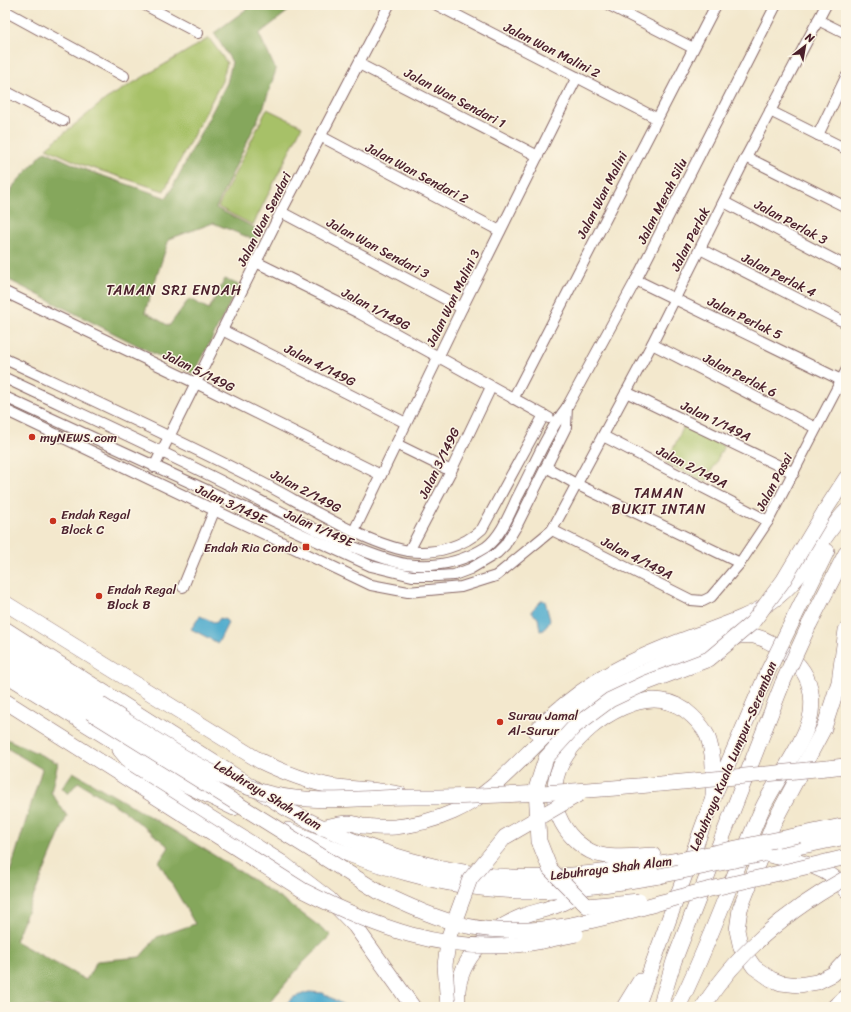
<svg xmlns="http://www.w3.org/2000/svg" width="851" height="1012" viewBox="0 0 851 1012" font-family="Sriracha,sans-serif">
  <rect width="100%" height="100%" fill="#fcf5e5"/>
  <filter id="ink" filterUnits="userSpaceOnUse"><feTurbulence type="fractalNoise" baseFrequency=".025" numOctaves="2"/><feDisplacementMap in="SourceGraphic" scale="8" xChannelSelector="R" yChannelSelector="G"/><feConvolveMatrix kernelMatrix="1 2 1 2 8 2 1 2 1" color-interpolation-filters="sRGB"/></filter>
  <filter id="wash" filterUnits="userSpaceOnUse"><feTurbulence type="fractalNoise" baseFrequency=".012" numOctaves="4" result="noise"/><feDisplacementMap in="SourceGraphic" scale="16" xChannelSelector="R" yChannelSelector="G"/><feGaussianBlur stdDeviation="0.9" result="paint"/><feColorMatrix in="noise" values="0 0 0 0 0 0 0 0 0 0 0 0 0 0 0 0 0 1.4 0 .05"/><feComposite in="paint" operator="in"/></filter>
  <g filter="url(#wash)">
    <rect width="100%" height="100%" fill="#f3e8cd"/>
    <g fill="#a7c167" stroke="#787049">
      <path d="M209 38 227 63 222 81 164 191 83 165 46 148 106 99Z"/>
      <path d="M267 109 302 126 253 225 218 207Z"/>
      <path d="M684 426 724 446 706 482 666 463Z"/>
    </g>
    <g fill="#85a75c" stroke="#686344">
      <path d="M252 5H296L259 34 276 70 264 106 216 208 261 231 255 240 213 223 169 239 145 312 169 326 189 299 209 309 225 279 239 285 194 374 5 278V206L14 185 45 151 86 170 167 198 227 83 232 62 214 33Z"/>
      <path d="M5 738 58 763 51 792 67 816 15 941 86 980 97 961 140 957 157 937 195 924 159 862 169 847 123 810 78 782 68 794 62 788 73 772C161 823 250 873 331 935L301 965 266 1007H5V888L42 769 5 747Z"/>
    </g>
    <g fill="#4eabcd" stroke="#4c657c">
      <path d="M542 600 545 601 550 620 544 630 540 631 538 618 532 613V610Z"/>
      <path d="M200 616 216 623 220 618 226 620 228 623 218 643 191 629Z"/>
      <path d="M309 992 323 993 347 1007H282L294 997Z"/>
    </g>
  </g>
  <g filter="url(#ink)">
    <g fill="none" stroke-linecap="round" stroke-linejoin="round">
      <defs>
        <g id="minor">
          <path d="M145 5 198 33"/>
          <path d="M437 5 656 118"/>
          <path d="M609 5 693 48"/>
          <path d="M5 11 124 76"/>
          <path d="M818 20 846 34"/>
          <path d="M359 64 538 156"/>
          <path d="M5 91 63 121"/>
          <path d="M770 111 846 149"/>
          <path d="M818 135 846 77"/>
          <path d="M322 137 500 231"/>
          <path d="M746 157 846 207"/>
          <path d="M724 202 846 266"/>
          <path d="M281 212 462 308"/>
          <path d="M700 249 846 323"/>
          <path d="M256 262 357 312 549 418"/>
          <path d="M636 280 841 380"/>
          <path d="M5 292 204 387 381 475"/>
          <path d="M222 330 406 423"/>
          <path d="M652 344 816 428"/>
          <path d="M5 359C90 399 175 438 259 481 302 503 363 543 409 551 435 555 464 546 482 529L544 415"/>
          <path d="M5 378C79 413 154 447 227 484 266 503 304 525 344 543 364 551 384 560 406 564 434 568 462 562 486 547 501 536 509 515 517 498 533 468 546 434 567 407L636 280 776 5"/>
          <path d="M626 392 794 473"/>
          <path d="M5 397 371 566 412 576H437L454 575 470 569 497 553 505 545 517 525 566 427 567 407"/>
          <path d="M513 399 716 5"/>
          <path d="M5 410 371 585 408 592 461 587 496 576 552 530 652 344 746 157 826 5"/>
          <path d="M603 436 768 521"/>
          <path d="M396 444 451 471"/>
          <path d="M154 467 281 212 389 5"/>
          <path d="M546 467 576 484 740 563"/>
          <path d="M552 530 691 600 703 601 711 597 740 563 768 521 846 371"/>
          <path d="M354 531 462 308 577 77"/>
          <path d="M409 551 451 471 491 387"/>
          <path d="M183 587 217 504"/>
        </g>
        <g id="highway">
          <path d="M826 509 846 478"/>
          <path d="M5 603 260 761C281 771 303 780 326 785 351 790 376 789 400 794"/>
          <path d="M794 618 827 551"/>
          <path d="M809 625 846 553"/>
          <path d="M5 629 290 811C366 852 458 881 545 877 592 875 638 867 684 859"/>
          <path d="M846 630 839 682 824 728 774 822 740 909 737 930 741 948 754 967 771 979 781 983 799 985 817 982 833 974 846 960"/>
          <path d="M5 644 100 704"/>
          <path d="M5 659 90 712"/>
          <path d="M5 674 176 780 234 808"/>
          <path d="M536 731C544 721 555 712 565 704 607 670 649 652 699 634 723 625 749 617 771 602 805 579 818 540 846 511"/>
          <path d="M120 750 139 773 281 862 329 899 355 926 413 1007"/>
          <path d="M322 828C330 826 340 823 349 823 353 823 358 825 362 826 373 827 385 828 395 827 415 825 435 820 453 812 495 793 521 757 555 727 570 713 586 702 604 693 632 677 725 630 754 636 767 639 779 647 789 656 808 671 814 690 811 713 808 737 775 782 763 807 733 873 711 942 678 1007"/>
          <path d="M288 830C365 863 448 892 533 891 575 890 617 883 659 876"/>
          <path d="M799 835 846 825"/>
          <path d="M769 853 846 837"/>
          <path d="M764 854C791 860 829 865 846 890"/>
          <path d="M653 855C636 856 618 859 601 855 586 852 570 838 562 823 556 812 553 798 555 785 559 745 614 700 654 700 666 700 676 704 685 710 694 717 702 725 707 735 715 755 713 777 713 798"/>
          <path d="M458 1007C453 964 486 931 523 916 536 911 552 909 564 902 571 899 577 893 584 888"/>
          <path d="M624 1007 640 981"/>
          <path d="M637 1007 713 798 767 673"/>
          <path d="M660 1007 674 961 783 682"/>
          <path d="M834 1007 846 996"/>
        </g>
      </defs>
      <use href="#minor" stroke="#856564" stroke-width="12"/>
      <use href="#highway" stroke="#856564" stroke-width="16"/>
      <use href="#minor" stroke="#fff" stroke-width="10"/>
      <use href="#highway" stroke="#fff" stroke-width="15"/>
      <defs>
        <g id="highway-bridge">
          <path d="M767 673 794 618"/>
          <path d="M783 682 809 625"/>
          <path d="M5 701 304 891C375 927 444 954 525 944 542 942 559 937 576 934"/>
          <path d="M100 704C154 738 208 779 271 794 319 805 365 797 414 797 558 797 702 780 846 766"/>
          <path d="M90 712 379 892C407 905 436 919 467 926 545 942 621 912 695 893 745 880 796 870 846 857"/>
          <path d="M684 859 799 835"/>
          <path d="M659 876 764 854"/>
          <path d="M639 901 587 906 550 869 539 841 536 789 546 758 575 726 610 700 646 683 709 659 752 623 783 581 826 509"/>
          <path d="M448 1007 445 965 449 936 470 879 505 837 579 794"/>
          <path d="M703 1007C738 951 788 910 846 878"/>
        </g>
      </defs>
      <use href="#highway-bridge" stroke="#856564" stroke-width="16" stroke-linecap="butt"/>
      <use href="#highway-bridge" stroke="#fff" stroke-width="15"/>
    </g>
  </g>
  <g fill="#c8321e" stroke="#fcf5e5" stroke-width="1.5">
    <circle cx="32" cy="437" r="4"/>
    <circle cx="53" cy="521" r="4"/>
    <rect x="302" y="543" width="8" height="8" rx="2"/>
    <circle cx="99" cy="596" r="4"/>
    <circle cx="500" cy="722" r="4"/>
  </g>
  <g text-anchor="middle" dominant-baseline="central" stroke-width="3" stroke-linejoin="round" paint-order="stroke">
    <g font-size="13" fill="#4a1f2b" stroke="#fcf5e5">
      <text transform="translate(552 50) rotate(27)">Jalan Wan Malini 2</text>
      <text transform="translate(455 98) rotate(28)">Jalan Wan Sendari 1</text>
      <text transform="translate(417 173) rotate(28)">Jalan Wan Sendari 2</text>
      <text transform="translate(602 195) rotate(-63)">Jalan Wan Malini</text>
      <text transform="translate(662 201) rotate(-63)">Jalan Merah Silu</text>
      <text transform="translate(264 219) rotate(-63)">Jalan Wan Sendari</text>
      <text transform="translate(791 222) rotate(28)">Jalan Perlak 3</text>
      <text transform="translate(690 239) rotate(-63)">Jalan Perlak</text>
      <text transform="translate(378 248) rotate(28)">Jalan Wan Sendari 3</text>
      <text transform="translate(779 275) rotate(27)">Jalan Perlak 4</text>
      <text transform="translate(453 298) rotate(-64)">Jalan Wan Malini 3</text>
      <text transform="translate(376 309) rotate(28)">Jalan 1/149G</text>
      <text transform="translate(745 318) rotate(26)">Jalan Perlak 5</text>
      <text transform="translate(320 365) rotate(27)">Jalan 4/149G</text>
      <text transform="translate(199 371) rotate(26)">Jalan 5/149G</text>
      <text transform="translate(740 375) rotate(27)">Jalan Perlak 6</text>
      <text transform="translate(716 421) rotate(26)">Jalan 1/149A</text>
      <text transform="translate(439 463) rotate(-64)">Jalan 3/149G</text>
      <text transform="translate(692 467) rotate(27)">Jalan 2/149A</text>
      <text transform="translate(774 482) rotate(-62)">Jalan Pasai</text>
      <text transform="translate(306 491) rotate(28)">Jalan 2/149G</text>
      <text transform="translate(231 504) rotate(25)">Jalan 3/149E</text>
      <text transform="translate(319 528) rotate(24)">Jalan 1/149E</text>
      <text transform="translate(637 558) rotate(27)">Jalan 4/149A</text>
      <text transform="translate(733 756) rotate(-67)">Lebuhraya Kuala Lumpur–Seremban</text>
      <text transform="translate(268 795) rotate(31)">Lebuhraya Shah Alam</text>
      <text transform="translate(611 868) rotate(-7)">Lebuhraya Shah Alam</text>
    </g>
    <g font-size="13" fill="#4a1f2b" stroke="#fcf5e5" text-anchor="start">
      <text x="40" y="437">myNEWS.com</text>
      <text x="61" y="514">Endah Regal<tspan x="61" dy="15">Block C</tspan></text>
      <text x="298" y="547" text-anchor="end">Endah Ria Condo</text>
      <text x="107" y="589">Endah Regal<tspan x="107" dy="15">Block B</tspan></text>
      <text x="508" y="715">Surau Jamal<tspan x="508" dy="15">Al-Surur</tspan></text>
    </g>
    <g font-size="14" letter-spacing="1" fill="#4a1f2b" stroke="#fcf5e5">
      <text x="174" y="290">TAMAN SRI ENDAH</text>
      <text x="659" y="493">TAMAN<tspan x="659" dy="16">BUKIT INTAN</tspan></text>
    </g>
  </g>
  <rect width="851" height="1012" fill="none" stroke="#fcf5e5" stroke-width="20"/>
  <g transform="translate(805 46) rotate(31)" stroke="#fcf5e5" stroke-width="3" paint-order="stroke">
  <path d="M0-3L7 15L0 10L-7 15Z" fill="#4a1f2b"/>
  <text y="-6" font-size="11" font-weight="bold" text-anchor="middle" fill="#4a1f2b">N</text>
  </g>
</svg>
